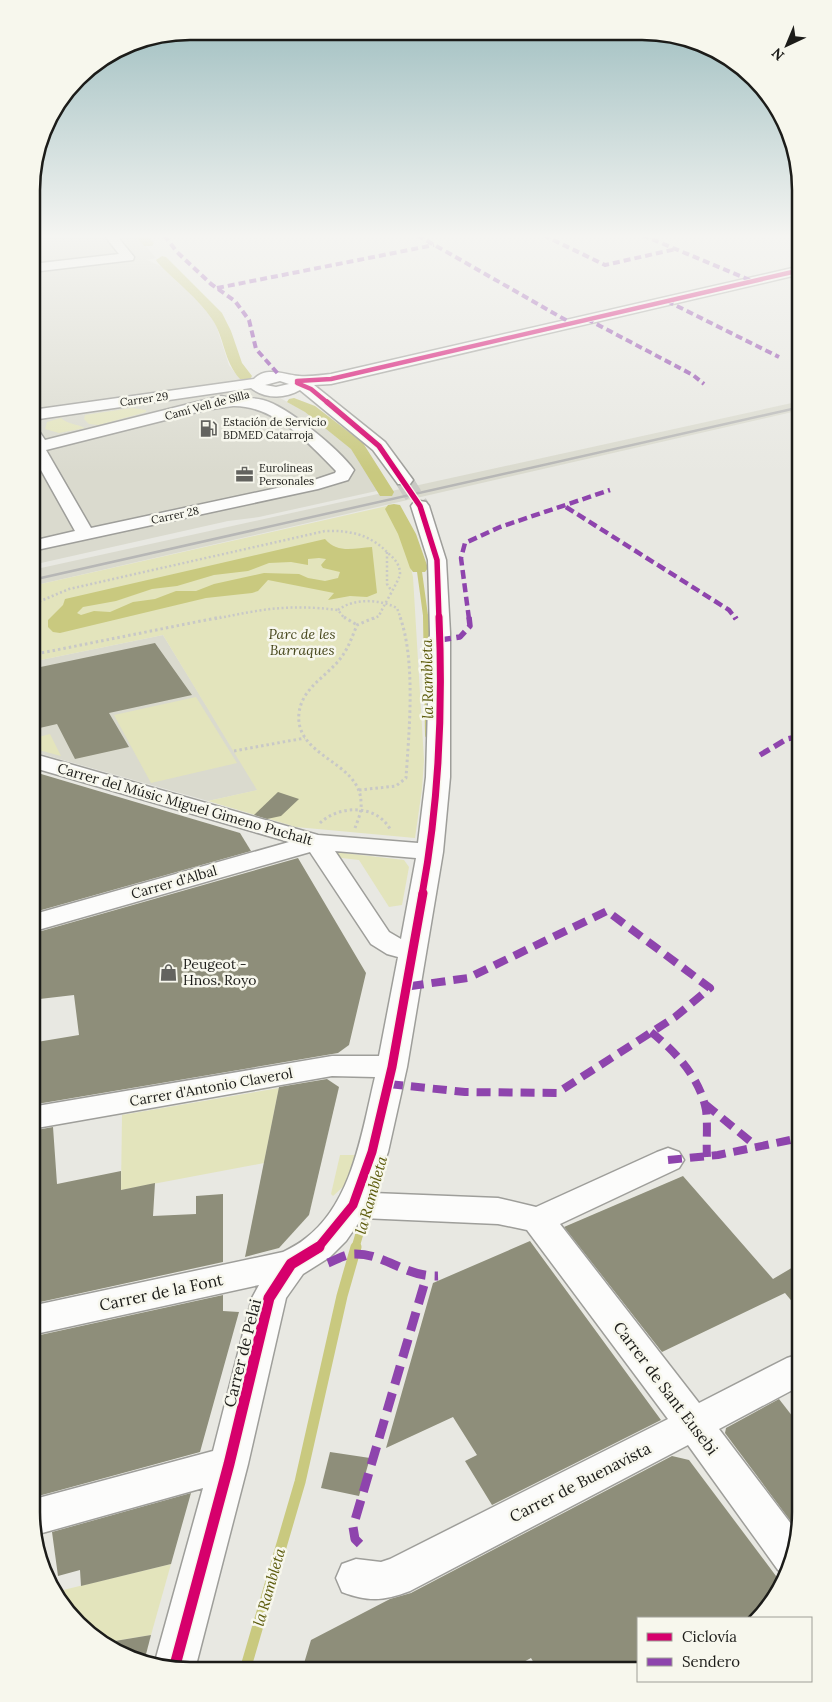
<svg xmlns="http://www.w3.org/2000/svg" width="832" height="1702" viewBox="0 0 832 1702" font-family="Lora,serif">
  <rect width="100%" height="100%" fill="#e8e8e2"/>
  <g fill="#dadace">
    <path d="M32 235H136L156 258 147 260 165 268 213 316 229 365 236 374 304 411 345 441 353 450 363 466 371 471 381 490 259 517 228 521 32 565Z"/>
    <path d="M801 401V410L32 586V570Z"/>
    <path d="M163 635 258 790 208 801 31 751V662Z"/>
  </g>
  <g fill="#e3e4bc">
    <path d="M132 408 146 410V412L99 425 89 424 84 419 85 415Z"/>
    <path d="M61 418C67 424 77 424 85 428L59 433 45 429 47 422Z"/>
    <path d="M387 506 406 547 413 577 424 760 422 789 415 838 296 827 208 801 257 790 163 635 31 662 32 586Z"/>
    <path d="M196 697 237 763 151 783 114 715Z"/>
    <path d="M50 734 61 756 31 748V739Z"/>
    <path d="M335 852 404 860 409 867 402 905 389 907 359 860 333 857Z"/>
    <path d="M279 1088 264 1163 121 1190 122 1115Z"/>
    <path d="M340 1155H357L347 1183 333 1196 331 1194Z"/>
    <path d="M171 1564 151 1635 103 1643 86 1631 59 1591Z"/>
  </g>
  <path fill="#c9c97f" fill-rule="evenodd" d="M325 539C338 554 354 548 372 547L377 593 367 597 350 596 328 600 334 593 268 580 258 591 252 593 206 598 60 633 53 632 48 627V620L63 605 65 599ZM319 558 326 559 321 565 323 568 340 572 338 578 325 581 308 578 299 574 264 573 214 584 196 591H176L155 599 133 602 110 612 94 611 81 615 77 613 83 607 116 601 152 589 177 586 214 575 248 571 269 563 291 562 308 565V559Z"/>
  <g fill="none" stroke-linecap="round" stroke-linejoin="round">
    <path stroke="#c9c97f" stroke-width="5" d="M419 568 426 619"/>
    <path stroke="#c9c97f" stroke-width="6" d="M426 617 428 735"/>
    <path stroke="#c9c97f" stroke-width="8" d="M355 1249 366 1211"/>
    <path stroke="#c9c97f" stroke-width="11" d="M245 1670 300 1482 342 1296 356 1247"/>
    <g fill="#c9c97f" fill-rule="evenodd">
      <path d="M134 235H146L154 243 152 246H144Z"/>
      <path d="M162 256 166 257 222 313 231 331 242 363 252 376 250 379H240C223 360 225 338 212 319 198 298 175 281 158 263L156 260Z"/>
      <path d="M294 398 315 406 363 443 394 492 392 496H380L351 449 305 412 287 402 289 399Z"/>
      <path d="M394 504 400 505 416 534 428 568 425 572H413L410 568 398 534 385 509 388 505Z"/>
    </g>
  </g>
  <g fill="#8e8e7a">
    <path d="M155 643 192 695 109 713 129 747 75 759 57 724 31 730V669Z"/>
    <path d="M31 771 240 833 251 851 31 913Z"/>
    <path d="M278 792 299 799 281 816 267 819 254 815Z"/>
    <path d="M298 858 366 973 349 1045 338 1053 31 1105V1043L79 1035 74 995 31 1000V934Z"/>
    <path d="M327 1079 339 1087 309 1215 279 1248 245 1257 279 1087Z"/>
    <path d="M53 1127 57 1184 121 1171V1190L155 1183 153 1216 196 1214V1196L223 1194V1262L31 1304V1131Z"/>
    <path d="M683 1176 773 1279 800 1263V1311L785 1293 662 1352 564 1227Z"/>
    <path d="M530 1241 661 1420 492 1505 465 1461 477 1455 453 1417 386 1448 433 1283Z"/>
    <path d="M223 1295V1311L239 1312 200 1452 31 1498V1337Z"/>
    <path d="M779 1399 800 1426V1522L798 1531 725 1433 726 1428Z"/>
    <path d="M330 1452 370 1458 359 1496 321 1488Z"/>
    <path d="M672 1456 689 1460 782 1584 768 1609 758 1618H638V1671L538 1670 531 1658 509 1670H302L311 1640 390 1599 411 1593Z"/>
    <path d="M191 1493 171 1564 81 1586 80 1570 58 1576 52 1532Z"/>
    <path d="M151 1635 144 1662 120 1654 103 1643Z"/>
  </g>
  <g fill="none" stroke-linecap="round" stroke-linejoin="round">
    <path stroke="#c9c9c4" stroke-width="18" stroke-dasharray="18 9" stroke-linecap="butt" d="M404 480 420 506"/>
    <defs>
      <g id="street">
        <path d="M104 235H116L134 257 133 260 32 272V264L119 254Z"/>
        <path d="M801 266V274L331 384 314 385 385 442 413 480 410 484H398L373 450 300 390C285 399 265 399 251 388L32 420V410L254 379C266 366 285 375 299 376 310 377 321 375 331 374ZM280 381 289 384 276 387 265 385Z"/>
        <path d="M221 396C234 400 249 396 263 400 287 406 339 449 354 470L348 480 318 489 32 551V541L75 531 32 454V429L39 431 45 440ZM233 406C274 405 309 443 336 471L335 473 314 480 91 528 46 450 205 410Z"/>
        <path d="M420 501 426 502 429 506 446 560 450 633V777L443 852 407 1067 388 1152 373 1193 498 1198 536 1207 657 1152 668 1148 679 1152 684 1160 679 1168 560 1224 699 1403 787 1358 800 1354V1386L719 1429 798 1533 788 1574 778 1570 688 1445 410 1591C384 1601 368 1602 342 1592L336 1578 342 1564 356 1559 381 1562 390 1559 668 1419 527 1230 498 1224 362 1218 346 1241 330 1257 303 1274 286 1298 248 1464 195 1669H169L154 1665 203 1488 35 1535 31 1500 213 1451 252 1298 259 1285 31 1335V1306L283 1252C291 1248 299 1244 306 1238 353 1202 362 1131 375 1077L332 1076 31 1129V1107L332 1056H379L398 957 387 954 371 944 310 852 31 932V915L289 842 31 767V753L318 835 418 843 426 777 430 633 428 560 411 506 414 502ZM335 851 416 858 401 939 389 932Z"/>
      </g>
    </defs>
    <use href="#street" stroke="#9e9e9a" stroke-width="3"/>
    <g stroke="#c8c8c7" stroke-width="2.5" stroke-dasharray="2 2.5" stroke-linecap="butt">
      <path d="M387 552V584L391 590"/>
      <path d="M31 605 69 589 325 531C351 530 371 535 389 554 395 559 400 565 400 574 400 579 382 608 379 616L373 619"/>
      <path d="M338 610C354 598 379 599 397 608L401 619"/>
      <path d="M215 619C262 609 289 604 338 610L345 619"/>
    </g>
    <g stroke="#c8c8c7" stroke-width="3" stroke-dasharray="2.5 3" stroke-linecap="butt">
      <path d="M344 617 357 625"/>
      <path d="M31 632 35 655"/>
      <path d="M31 655 221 617"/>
      <path d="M234 751 305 738"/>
      <path d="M359 790 396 786 406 778C409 732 416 661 400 617"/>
      <path d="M320 823C339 805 376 804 390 829"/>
      <path d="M355 828C358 820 362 811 361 802 360 761 294 757 299 713 302 688 326 677 340 659 348 649 352 637 357 625L376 617"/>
    </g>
    <use href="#street" fill="#fcfcfb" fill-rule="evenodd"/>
    <path stroke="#b7b7b6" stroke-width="2.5" d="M32 580 801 407"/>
    <g stroke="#8e44ad" stroke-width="4" stroke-dasharray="7 4" stroke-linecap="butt">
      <path d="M164 235 177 252 211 284 235 301 249 320 256 349 280 376"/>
      <path d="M417 235 571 323"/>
      <path d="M543 235 605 265 676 249"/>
      <path d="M642 235 752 281"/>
      <path d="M217 288 434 245"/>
      <path d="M667 301 779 357"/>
      <path d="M587 319 693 375 704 384"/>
    </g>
    <g stroke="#8e44ad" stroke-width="4.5" stroke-dasharray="9 4.5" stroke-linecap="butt">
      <path d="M566 507 729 610 736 619"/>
      <path d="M469 619 461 558 465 543 500 527 610 490"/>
    </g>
    <g stroke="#8e44ad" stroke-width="5.5" stroke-dasharray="11 5.5" stroke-linecap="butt">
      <path d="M735 617 736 619"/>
      <path d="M440 640 460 637 470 626 469 617"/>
      <path d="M760 755 787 739 801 736"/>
    </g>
    <g stroke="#8e44ad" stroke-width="8" stroke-dasharray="14 8" stroke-linecap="butt">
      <path d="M651 1032C676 1052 700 1078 706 1110 708 1126 706 1142 707 1157"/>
      <path d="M389 1084 465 1092 557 1093 675 1017 710 988 607 911 468 978 404 987"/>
      <path d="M705 1104 756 1146"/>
      <path d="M668 1160 718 1155 800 1138"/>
    </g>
    <g stroke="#8e44ad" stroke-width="9" stroke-dasharray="19 9" stroke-linecap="butt">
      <path d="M328 1263C336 1260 345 1254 354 1254 384 1253 405 1277 438 1276"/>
      <path d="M360 1544 355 1539 353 1527 426 1278"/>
    </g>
    <defs>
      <g id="cycleway-far4">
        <path d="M297 381 331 379 801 270"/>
        <path d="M297 383 311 389 328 403"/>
      </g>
      <path id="cycleway-far3" d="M327 402 379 446 420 506 437 560 439 619"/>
      <path id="cycleway-far2" d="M422 895C439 803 443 710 439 617"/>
      <path id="cycleway-far1" d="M317 1249 353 1205 372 1152 392 1067 423 893"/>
      <path id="cycleway" d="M174 1669 229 1464 269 1298 291 1264 319 1247"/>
    </defs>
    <use href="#cycleway-far4" stroke="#f7f7ed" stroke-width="6"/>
    <use href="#cycleway-far3" stroke="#f7f7ed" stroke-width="8"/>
    <use href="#cycleway-far2" stroke="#f7f7ed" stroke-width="10"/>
    <use href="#cycleway-far1" stroke="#f7f7ed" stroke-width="12"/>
    <use href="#cycleway" stroke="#f7f7ed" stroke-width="14"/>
    <use href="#cycleway-far4" stroke="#d6006c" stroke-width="4.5"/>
    <use href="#cycleway-far3" stroke="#d6006c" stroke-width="5.5"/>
    <use href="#cycleway-far2" stroke="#d6006c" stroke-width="7"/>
    <use href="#cycleway-far1" stroke="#d6006c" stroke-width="9"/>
    <use href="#cycleway" stroke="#d6006c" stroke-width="11"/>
  </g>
  <linearGradient id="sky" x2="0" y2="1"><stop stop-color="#9bbcbe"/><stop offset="0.5" stop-color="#f5f5f2"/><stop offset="1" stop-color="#f5f5f2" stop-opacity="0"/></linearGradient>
  <rect width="832" height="473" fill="url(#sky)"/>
  <defs>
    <symbol id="fuel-bare" viewBox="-9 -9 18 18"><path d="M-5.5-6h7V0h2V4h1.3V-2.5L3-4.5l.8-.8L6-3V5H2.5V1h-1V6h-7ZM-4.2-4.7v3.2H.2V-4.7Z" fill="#63635f" stroke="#f7f7ed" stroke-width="2.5" paint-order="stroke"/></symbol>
    <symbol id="office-bare" viewBox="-9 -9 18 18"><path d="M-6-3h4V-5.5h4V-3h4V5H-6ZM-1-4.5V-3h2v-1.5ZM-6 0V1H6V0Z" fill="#63635f" stroke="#f7f7ed" stroke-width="2.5" paint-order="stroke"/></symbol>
    <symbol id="shop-bare" viewBox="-9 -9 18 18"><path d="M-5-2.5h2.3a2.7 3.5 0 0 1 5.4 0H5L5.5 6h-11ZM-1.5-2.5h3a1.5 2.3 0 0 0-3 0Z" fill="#63635f" stroke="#f7f7ed" stroke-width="2.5" paint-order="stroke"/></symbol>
  </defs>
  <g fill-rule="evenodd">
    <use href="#fuel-bare" x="196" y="416" width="25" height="25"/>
    <use href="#office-bare" x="232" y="462" width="25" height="25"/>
    <use href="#shop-bare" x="156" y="960" width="25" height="25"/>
  </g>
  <g text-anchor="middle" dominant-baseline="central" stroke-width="5" stroke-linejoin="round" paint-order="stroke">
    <g font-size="11" fill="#1c1c19" stroke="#f7f7ed">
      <text transform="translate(144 399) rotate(-8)">Carrer 29</text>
      <text transform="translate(207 405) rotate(-15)">Camí Vell de Silla</text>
      <text transform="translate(175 515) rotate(-12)">Carrer 28</text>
    </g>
    <g font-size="11" fill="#1c1c19" stroke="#f7f7ed" text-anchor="start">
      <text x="223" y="422">Estación de Servicio<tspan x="223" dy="13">BDMED Catarroja</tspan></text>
      <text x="259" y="468">Eurolineas<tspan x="259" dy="13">Personales</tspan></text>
    </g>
    <g font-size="14" font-style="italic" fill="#47471c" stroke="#f7f7ed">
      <text x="302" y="634">Parc de les<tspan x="302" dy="16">Barraques</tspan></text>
    </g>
    <g font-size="14" fill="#1c1c19" stroke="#f7f7ed">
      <text transform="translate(185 804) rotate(16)">Carrer del Músic Miguel Gimeno Puchalt</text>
      <text transform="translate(174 882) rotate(-16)">Carrer d'Albal</text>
      <text transform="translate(211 1087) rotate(-10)">Carrer d'Antonio Claverol</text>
    </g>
    <g font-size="14" fill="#1c1c19" stroke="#f7f7ed" text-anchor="start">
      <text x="183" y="964">Peugeot -<tspan x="183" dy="16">Hnos. Royo</tspan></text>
    </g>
    <g font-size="15" font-style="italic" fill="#5b5a0a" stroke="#f7f7ed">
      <text transform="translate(427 679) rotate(-91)">la Rambleta</text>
      <text transform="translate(371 1195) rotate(-74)">la Rambleta</text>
      <text transform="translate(269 1587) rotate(-74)">la Rambleta</text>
    </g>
    <g font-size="16" fill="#1c1c19" stroke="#f7f7ed">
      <text transform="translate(161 1292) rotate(-12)">Carrer de la Font</text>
      <text transform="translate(242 1353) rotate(-76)">Carrer de Pelai</text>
      <text transform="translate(666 1388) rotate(53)">Carrer de Sant Eusebi</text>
      <text transform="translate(580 1482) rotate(-27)">Carrer de Buenavista</text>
    </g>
  </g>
  <path d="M0 0H832V1702H0ZM190 40H642A150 150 0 0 1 792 190V1512A150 150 0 0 1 642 1662H190A150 150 0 0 1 40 1512V190A150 150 0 0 1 190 40Z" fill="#f7f7ed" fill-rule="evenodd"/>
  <path fill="none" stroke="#1c1c19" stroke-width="2.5" d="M190 40H642A150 150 0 0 1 792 190V1512A150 150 0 0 1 642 1662H190A150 150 0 0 1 40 1512V190A150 150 0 0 1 190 40Z"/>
  <rect x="637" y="1617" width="175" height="65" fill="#f7f7ed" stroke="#9f9f98"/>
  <rect x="647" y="1633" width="25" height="8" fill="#d6006c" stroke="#9f9f98"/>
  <text x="682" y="1642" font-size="15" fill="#1c1c19">Ciclovía</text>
  <rect x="647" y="1658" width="25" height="8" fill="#8e44ad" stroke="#9f9f98"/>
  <text x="682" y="1667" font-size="15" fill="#1c1c19">Sendero</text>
  <g transform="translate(787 45) rotate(224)" stroke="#f7f7ed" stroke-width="4" paint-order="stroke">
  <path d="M0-4L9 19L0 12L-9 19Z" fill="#1c1c19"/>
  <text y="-8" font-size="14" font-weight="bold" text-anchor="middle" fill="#1c1c19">N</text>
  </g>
</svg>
